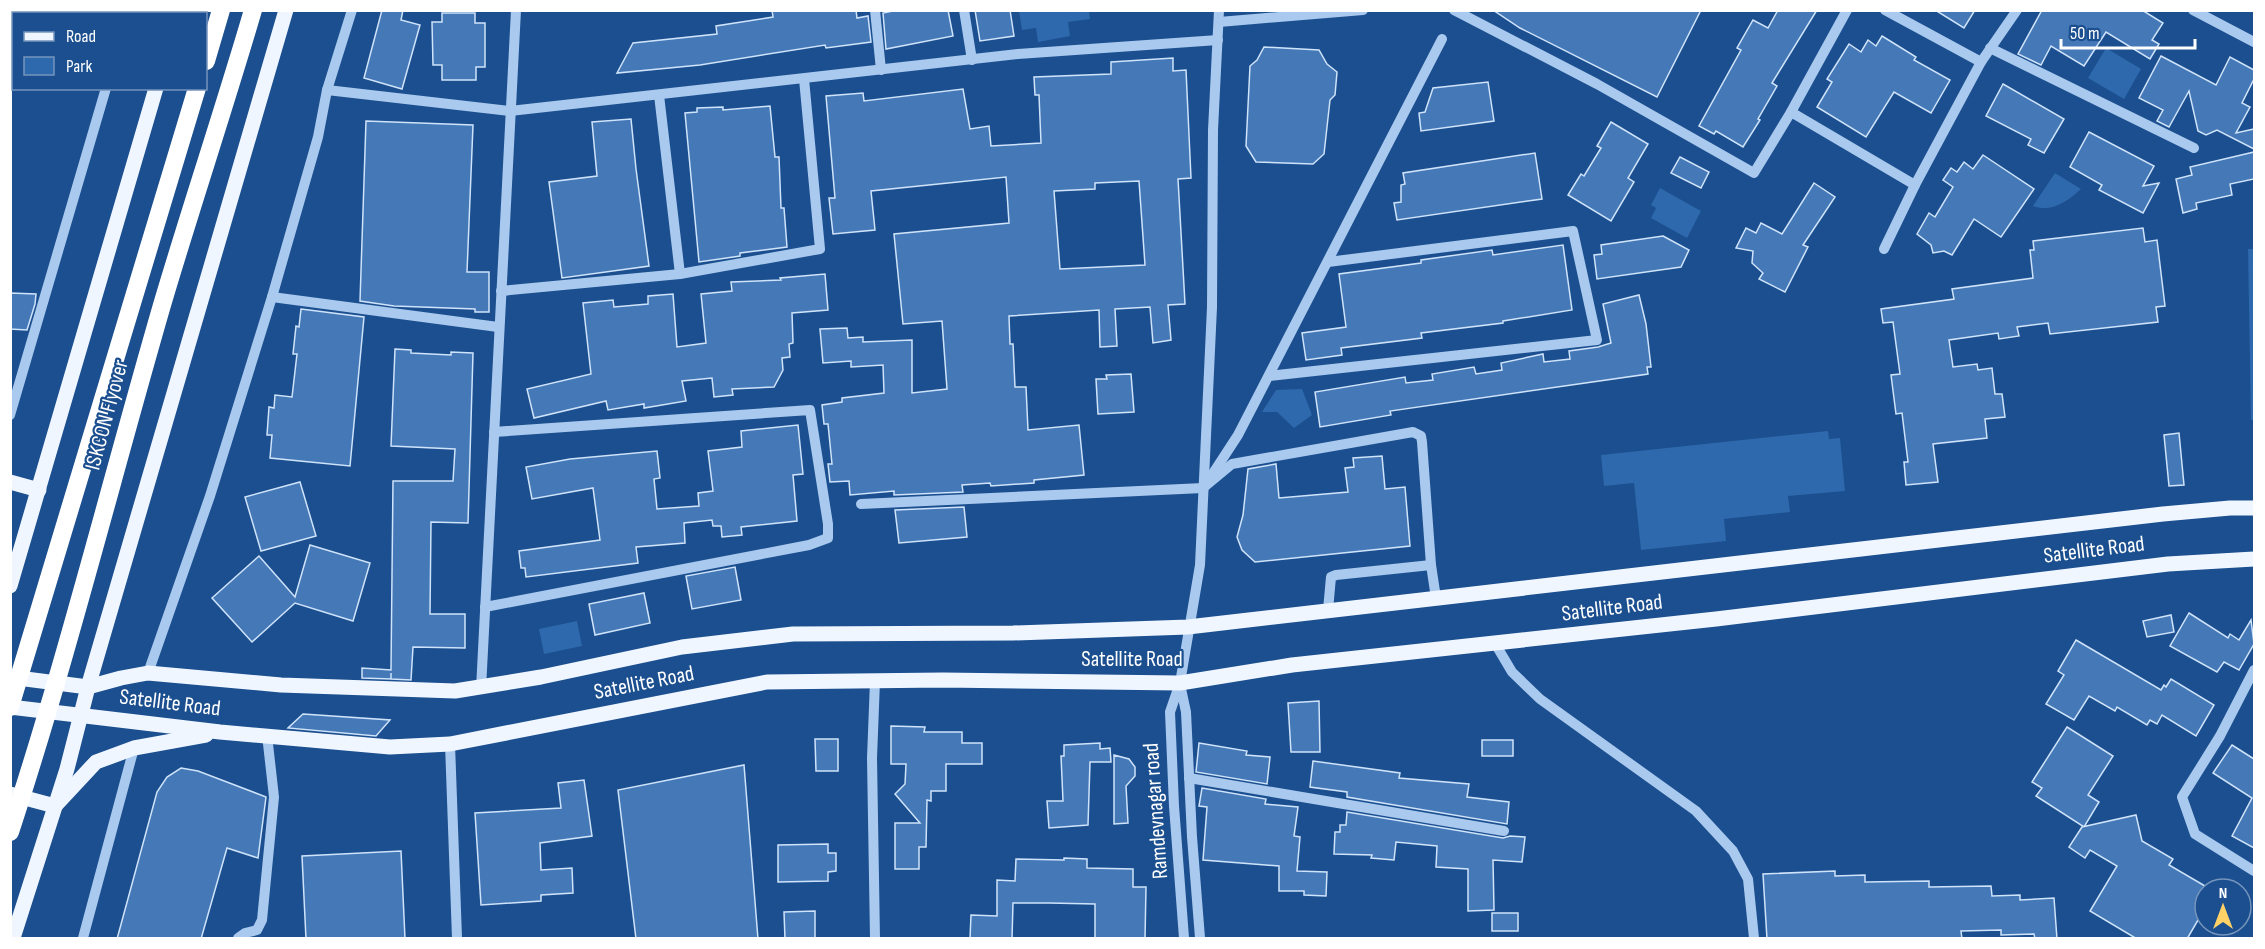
<svg xmlns="http://www.w3.org/2000/svg" width="2265" height="949" viewBox="0 0 2265 949" font-family="'Sofia Sans Condensed',sans-serif">
  <rect width="100%" height="100%" fill="#1b4f8f"/>
  <g fill="#2e69ad">
    <path d="M1019 11H1089L1090 19 1068 22 1070 36 1038 42 1036 28 1022 30Z"/>
    <path d="M2106 48 2141 69 2124 99 2088 78Z"/>
    <path d="M2055 173 2081 189C2068 201 2052 213 2033 206Z"/>
    <path d="M1660 188 1701 211 1687 238 1651 218 1656 208 1651 205Z"/>
    <path d="M2248 249H2254V420H2251Z"/>
    <path d="M1302 389 1312 415 1294 428 1277 412H1262L1276 390Z"/>
    <path d="M1828 431 1829 439 1840 438 1845 491 1788 496 1790 512 1724 519 1726 541 1641 550 1634 483 1604 486 1601 455Z"/>
    <path d="M577 621 582 646 544 654 539 629Z"/>
  </g>
  <g fill="#4478b7" stroke="#cfe3fa" stroke-width="1.5" fill-rule="evenodd">
    <path d="M382 10H403L401 20 420 25 402 89 364 78Z"/>
    <path d="M772 10H856L857 18 868 16 871 42 826 48 825 45 700 65 617 73 633 43 717 34 716 26 773 17Z"/>
    <path d="M898 10H948L953 36 886 49 883 13Z"/>
    <path d="M975 10H1010L1014 36 980 41Z"/>
    <path d="M1493 10H1701L1657 97 1520 28Z"/>
    <path d="M1778 10H1817L1772 83 1777 86 1758 119 1760 120 1743 147 1716 131 1714 134 1699 126 1741 50 1737 48 1753 20 1768 28Z"/>
    <path d="M1935 10H1975L1964 28Z"/>
    <path d="M2042 10H2142L2163 23 2152 40 2159 44 2150 59 2106 32 2084 66 2051 46 2041 65 2018 54Z"/>
    <path d="M442 13H475V23H485V67H476V80H442V65H433L432 22H442Z"/>
    <path d="M1882 36 1916 57 1914 60 1950 80 1931 113 1894 92 1866 137 1817 107 1832 82 1827 79 1849 44 1861 52 1868 40 1876 46Z"/>
    <path d="M1264 47 1319 50 1327 64 1337 72 1335 95 1330 100 1324 154 1313 164 1256 162 1246 146 1250 66 1257 60Z"/>
    <path d="M2161 56 2216 85 2230 57 2254 70V79L2242 103 2250 107 2236 133 2254 129V149L2217 130 2206 135 2198 131 2189 91 2169 127 2157 121 2163 110 2139 98Z"/>
    <path d="M1173 58V71L1186 70 1191 178 1178 179 1185 304 1168 305 1171 340 1153 343 1150 307 1115 309 1117 346 1100 347 1099 310 1009 316 1010 344H1013L1015 387H1026L1028 430 1079 425 1084 475 1034 480V483L991 486 990 483 962 485 963 492 894 495V491L850 495 849 481 830 482 828 464H832L828 424H824L822 405 842 402V398L884 393 883 365 851 367V361L823 363 820 329 847 328 848 338 863 337V342L912 340V393L947 389 942 321 903 324 894 234 1009 223 1006 177 871 191 875 230 833 234 829 198H835L826 96 863 93 864 101 963 89 970 129 989 126 991 146 1041 143 1039 95H1035L1034 77 1111 74V62ZM1139 181 1145 265 1060 269 1054 191 1095 189V183Z"/>
    <path d="M1488 82 1494 121 1421 131 1419 113 1425 112 1433 88Z"/>
    <path d="M2003 84 2064 119 2044 153 2028 145 2031 139 1986 116Z"/>
    <path d="M770 106 775 157H779L781 208H784L787 247 740 253V256L699 262 685 113 697 112V108L723 107V110Z"/>
    <path d="M631 119 636 169 649 266 562 278 549 182 597 176 592 122Z"/>
    <path d="M366 121 473 125 467 272H489V312H475V309L394 306 360 301Z"/>
    <path d="M1611 122 1648 144 1628 178 1634 182 1611 221 1568 195 1581 174 1584 176 1601 148 1597 146Z"/>
    <path d="M2089 132 2154 166 2143 186 2159 183 2143 213 2099 190 2102 185 2070 167Z"/>
    <path d="M2254 152V179L2230 184 2232 195 2196 203 2197 209 2183 213 2176 179 2192 175 2190 167Z"/>
    <path d="M1535 153 1542 199 1397 220 1394 203 1401 202V185L1405 184 1403 173Z"/>
    <path d="M1983 155 2034 189 2001 237 1974 219 1952 255 1944 251 1933 253 1931 245 1917 234 1929 213 1935 217 1953 187 1943 180 1951 168 1957 172 1964 162 1973 169Z"/>
    <path d="M1680 157 1709 172 1701 188 1671 173Z"/>
    <path d="M1814 183 1835 197 1803 245 1808 247 1785 292 1759 279 1763 273 1752 263 1753 251 1736 248 1746 228 1756 233 1761 223 1782 234Z"/>
    <path d="M2143 228 2145 242 2157 240 2165 306 2156 307 2158 322 2050 334 2048 323 2017 327 2019 336 1999 339 1998 333 1949 340 1953 367 1977 364 1978 370 1992 368 1995 394H2002L2005 417 1985 419 1987 438 1933 444 1938 482 1906 485 1904 462H1908L1902 413 1896 414 1891 375 1900 374 1893 322 1883 323 1881 309 1954 299 1952 289 2033 278 2030 250H2034L2033 241Z"/>
    <path d="M1663 236 1689 250 1681 267 1597 279 1594 255 1602 254 1601 245Z"/>
    <path d="M1563 245 1572 310 1503 321V323L1421 333 1422 338 1341 348 1342 355 1306 360 1302 333 1346 327 1339 274 1421 263V260L1492 250 1493 255Z"/>
    <path d="M825 274 828 310 792 313 793 343 789 344 790 357 782 358 783 370 774 387 732 389 733 395 714 397 712 378 682 381 686 401 644 408V404L608 410 606 401 534 418 527 389 591 374 583 303 613 300 614 307 648 304V296L673 294 677 347 706 343 701 294 732 291 731 282 781 280 780 278Z"/>
    <path d="M10 293 36 294 35 304 27 330 10 329Z"/>
    <path d="M1639 295 1646 324 1651 367H1647L1648 374 1390 411 1391 415 1320 427 1315 392 1405 377 1406 383 1433 380 1432 374 1474 367 1476 374 1502 370 1501 363 1543 354 1544 362 1570 359 1569 351 1598 347 1611 343 1603 304Z"/>
    <path d="M301 309 364 317 350 466 270 458 272 435H267L269 407 274 408 275 395 292 397 297 354H293L296 326 299 327Z"/>
    <path d="M395 349 411 350V353L451 355V352L473 353 468 523 431 522 430 614H465V648L413 647 411 680 391 679V673V679L362 678V668L391 670 393 481H453L455 449 391 446Z"/>
    <path d="M1131 374 1134 412 1098 414 1096 379H1107L1106 375Z"/>
    <path d="M798 425 803 474 793 475 797 521 741 527 742 535 722 537 721 526H713L712 520 684 523 685 543 636 547 638 563 526 577 525 568H521L519 551 600 540 593 488 532 499 526 467 570 459 657 451 660 478 654 479 657 509 699 506 698 493 713 491 708 451 742 447 741 431Z"/>
    <path d="M2179 433 2184 485 2169 486 2164 435Z"/>
    <path d="M1382 456 1385 489 1405 487 1410 546 1255 562 1242 550 1237 537 1243 515 1248 469 1276 464 1279 498 1348 492 1345 468 1354 467 1353 458Z"/>
    <path d="M300 482 316 536 261 551 245 497Z"/>
    <path d="M964 507 967 537 899 543 895 510Z"/>
    <path d="M310 545 370 563 353 621 295 603 252 642 212 598 259 556 295 597Z"/>
    <path d="M735 567 741 600 692 609 686 576Z"/>
    <path d="M644 593 650 623 595 635 589 604Z"/>
    <path d="M2189 613 2228 638 2230 634 2239 640 2251 620 2254 644 2239 670 2224 662 2217 672 2170 646Z"/>
    <path d="M2171 615 2174 632 2147 637 2143 621Z"/>
    <path d="M2076 640 2161 690 2164 685 2166 687 2171 679 2214 705 2196 736 2162 715 2157 724 2150 720 2147 725 2117 707 2115 711 2089 696 2074 720 2046 704 2064 675 2058 671Z"/>
    <path d="M1319 701 1320 752H1291L1288 703Z"/>
    <path d="M303 714 390 720 376 736 288 728Z"/>
    <path d="M891 726 925 727 924 732H962V743H982V764H946V791H931V801L927 800 926 847H919V869H895V823H920L895 794 905 784 906 764H891Z"/>
    <path d="M2067 727 2113 756 2088 795 2099 802 2084 827 2036 796 2042 788 2032 782Z"/>
    <path d="M815 739H838V771H816Z"/>
    <rect x="1482" y="740" width="31" height="16"/>
    <path d="M1100 743V749L1110 748 1111 762H1090L1088 825 1049 828 1047 801H1063L1061 756H1064V745Z"/>
    <path d="M1199 743 1247 751 1246 755 1270 757 1267 784 1196 772Z"/>
    <path d="M2232 745 2254 759V848L2232 836 2252 798 2213 773Z"/>
    <path d="M1114 755 1129 759 1135 767V776L1126 786 1128 823 1114 824Z"/>
    <path d="M1313 761 1400 773 1399 778 1469 784 1467 797 1509 802 1507 824 1347 797V792L1310 787Z"/>
    <path d="M744 765 758 939H636L618 790Z"/>
    <path d="M181 768 198 771 266 797 258 858 227 848 201 939H117L157 792 167 777Z"/>
    <path d="M584 780 592 836 540 843 541 870 572 868 573 893 541 895V901L481 905 475 813 561 808 558 783Z"/>
    <path d="M1202 788 1266 799 1265 804 1298 807 1294 836 1300 837 1297 871 1327 872 1326 896 1304 895V891H1279V866L1203 860 1207 807 1199 806Z"/>
    <path d="M1347 812 1503 838 1510 836 1525 837 1522 862 1493 860 1494 910 1468 911V869L1436 867 1437 846 1396 842 1394 860 1371 858 1372 855 1334 854 1335 832H1340V825H1346Z"/>
    <path d="M2136 815 2142 841 2173 859 2169 865 2205 886V924L2198 920 2187 939H2137L2090 911 2117 866 2090 850 2085 858 2069 847 2082 827Z"/>
    <path d="M828 844V853H836V871L828 872V881L778 882V845Z"/>
    <path d="M401 851 405 939H306L302 856Z"/>
    <path d="M1064 858 1087 859V868L1133 869V887H1146L1145 939H1095V904L1049 903H1013L1012 939H970L971 915 997 916V880L1015 881 1016 859 1064 860Z"/>
    <path d="M1835 871V876L1865 875V882L1929 881V887L1991 886 1992 896 2020 895V900L2054 898 2057 939H2035L2034 934 2001 935V930L1961 931 1962 939H1767L1763 874Z"/>
    <path d="M815 911V939H785L784 912Z"/>
    <rect x="1492" y="913" width="26" height="18"/>
  </g>
  <g fill="none" stroke-linecap="round" stroke-linejoin="round">
    <g stroke="#a9c9ee" stroke-width="10">
      <path d="M875 10 881 70"/>
      <path d="M964 10 972 60"/>
      <path d="M1454 10 1597 84 1754 173 1791 112 1847 10"/>
      <path d="M1885 10 1981 62 2017 10"/>
      <path d="M2193 10 2254 42"/>
      <path d="M128 14 129 10"/>
      <path d="M1219 22 1363 10"/>
      <path d="M1990 48 2194 148"/>
      <path d="M327 90 510 111 1018 54 1218 40"/>
      <path d="M659 95 680 274"/>
      <path d="M1791 112 1915 185"/>
      <path d="M1884 249 1915 185 1981 62"/>
      <path d="M501 291 680 274 820 249 804 79"/>
      <path d="M272 297 498 327"/>
      <path d="M1269 376 1597 340 1573 231 1328 262"/>
      <path d="M10 415 106 88"/>
      <path d="M1210 478 1238 435 1442 39"/>
      <path d="M861 504 1203 488 1232 464 1413 432 1421 436 1422 442 1431 565"/>
      <path d="M485 607 809 545 828 538V524L810 410 494 432"/>
      <path d="M1328 610 1331 577 1336 575 1431 565 1436 598"/>
      <path d="M1496 645 1512 672 1540 699 1696 811 1733 851 1748 879 1754 938"/>
      <path d="M2254 670 2220 736 2182 797 2195 834 2254 871"/>
      <path d="M148 673 210 496 272 297 318 137 327 90 352 10"/>
      <path d="M1180 684 1186 712 1192 837 1200 938"/>
      <path d="M481 689 516 10"/>
      <path d="M450 744 457 938"/>
      <path d="M1189 778 1504 831"/>
      <path d="M83 938 134 748"/>
      <path d="M238 938 245 933 257 930 262 920 274 797 267 735"/>
      <path d="M875 938 872 758 875 681"/>
      <path d="M1184 938 1174 806 1170 712 1180 683 1200 565 1212 307 1213 130 1219 10"/>
    </g>
    <g stroke="#f0f6ff" stroke-width="15">
      <path d="M178 14 179 10"/>
      <path d="M10 482 39 490"/>
      <path d="M10 586 156 88"/>
      <path d="M10 677 88 687 121 678 148 673 281 685 455 691 541 677 682 647 793 634 1013 633 1188 627 2163 514 2230 508H2254"/>
      <path d="M10 707 220 732 390 747 450 744 767 682 943 680 1180 683 1292 665 1716 619 2168 564 2254 559"/>
      <path d="M10 794 55 806 96 762 134 748 206 735"/>
      <path d="M13 938 67 769 88 687 286 10"/>
    </g>
    <path stroke="#fff" stroke-width="18" d="M206 61 221 10"/>
    <g stroke="#fff" stroke-width="18">
      <path d="M10 707 197 88"/>
      <path d="M10 832C67 658 111 481 162 305 191 207 224 109 253 10"/>
    </g>
  </g>
  <g text-anchor="middle" dominant-baseline="central" stroke-width="4.5" stroke-linejoin="round" paint-order="stroke">
    <g font-size="22" fill="#fff" stroke="#1b4f8f">
      <text transform="translate(107 415) rotate(-75)">ISKCON Flyover</text>
      <text transform="translate(2094 550) rotate(-7)">Satellite Road</text>
      <text transform="translate(1612 608) rotate(-7)">Satellite Road</text>
      <text x="1132" y="659">Satellite Road</text>
      <text transform="translate(644 683) rotate(-11)">Satellite Road</text>
      <text transform="translate(170 703) rotate(7)">Satellite Road</text>
      <text transform="translate(1156 811) rotate(-94)">Ramdevnagar road</text>
    </g>
  </g>
  <rect width="2265" height="949" fill="none" stroke="#ffffff" stroke-width="24"/>
  <rect x="12" y="12" width="195" height="78" fill="#1b4f8f" stroke="#7695bc" stroke-width="1.5"/>
  <rect x="24" y="32" width="30" height="9" fill="#f0f6ff" stroke="#7695bc" stroke-width="1.5"/>
  <text x="66" y="42" font-size="18" fill="#ffffff">Road</text>
  <rect x="24" y="57" width="30" height="18" fill="#2e69ad" stroke="#7695bc" stroke-width="1.5"/>
  <text x="66" y="72" font-size="18" fill="#ffffff">Park</text>
  <g transform="translate(2223 907)"><circle r="28" fill="#1b4f8f" stroke="#7695bc" stroke-width="1.5"/>
  <path d="M0-4.5L10 22L0 15L-10 22Z" fill="#ffd166"/>
  <text y="-9" font-size="16" font-weight="bold" text-anchor="middle" fill="#ffffff">N</text>
  </g>
  <path d="M2061 39v9h134v-9" fill="none" stroke="#ffffff" stroke-width="3"/>
  <text x="2070" y="39" font-size="18" fill="#ffffff" stroke="#1b4f8f" stroke-width="4.5" paint-order="stroke">50 m</text>
</svg>
